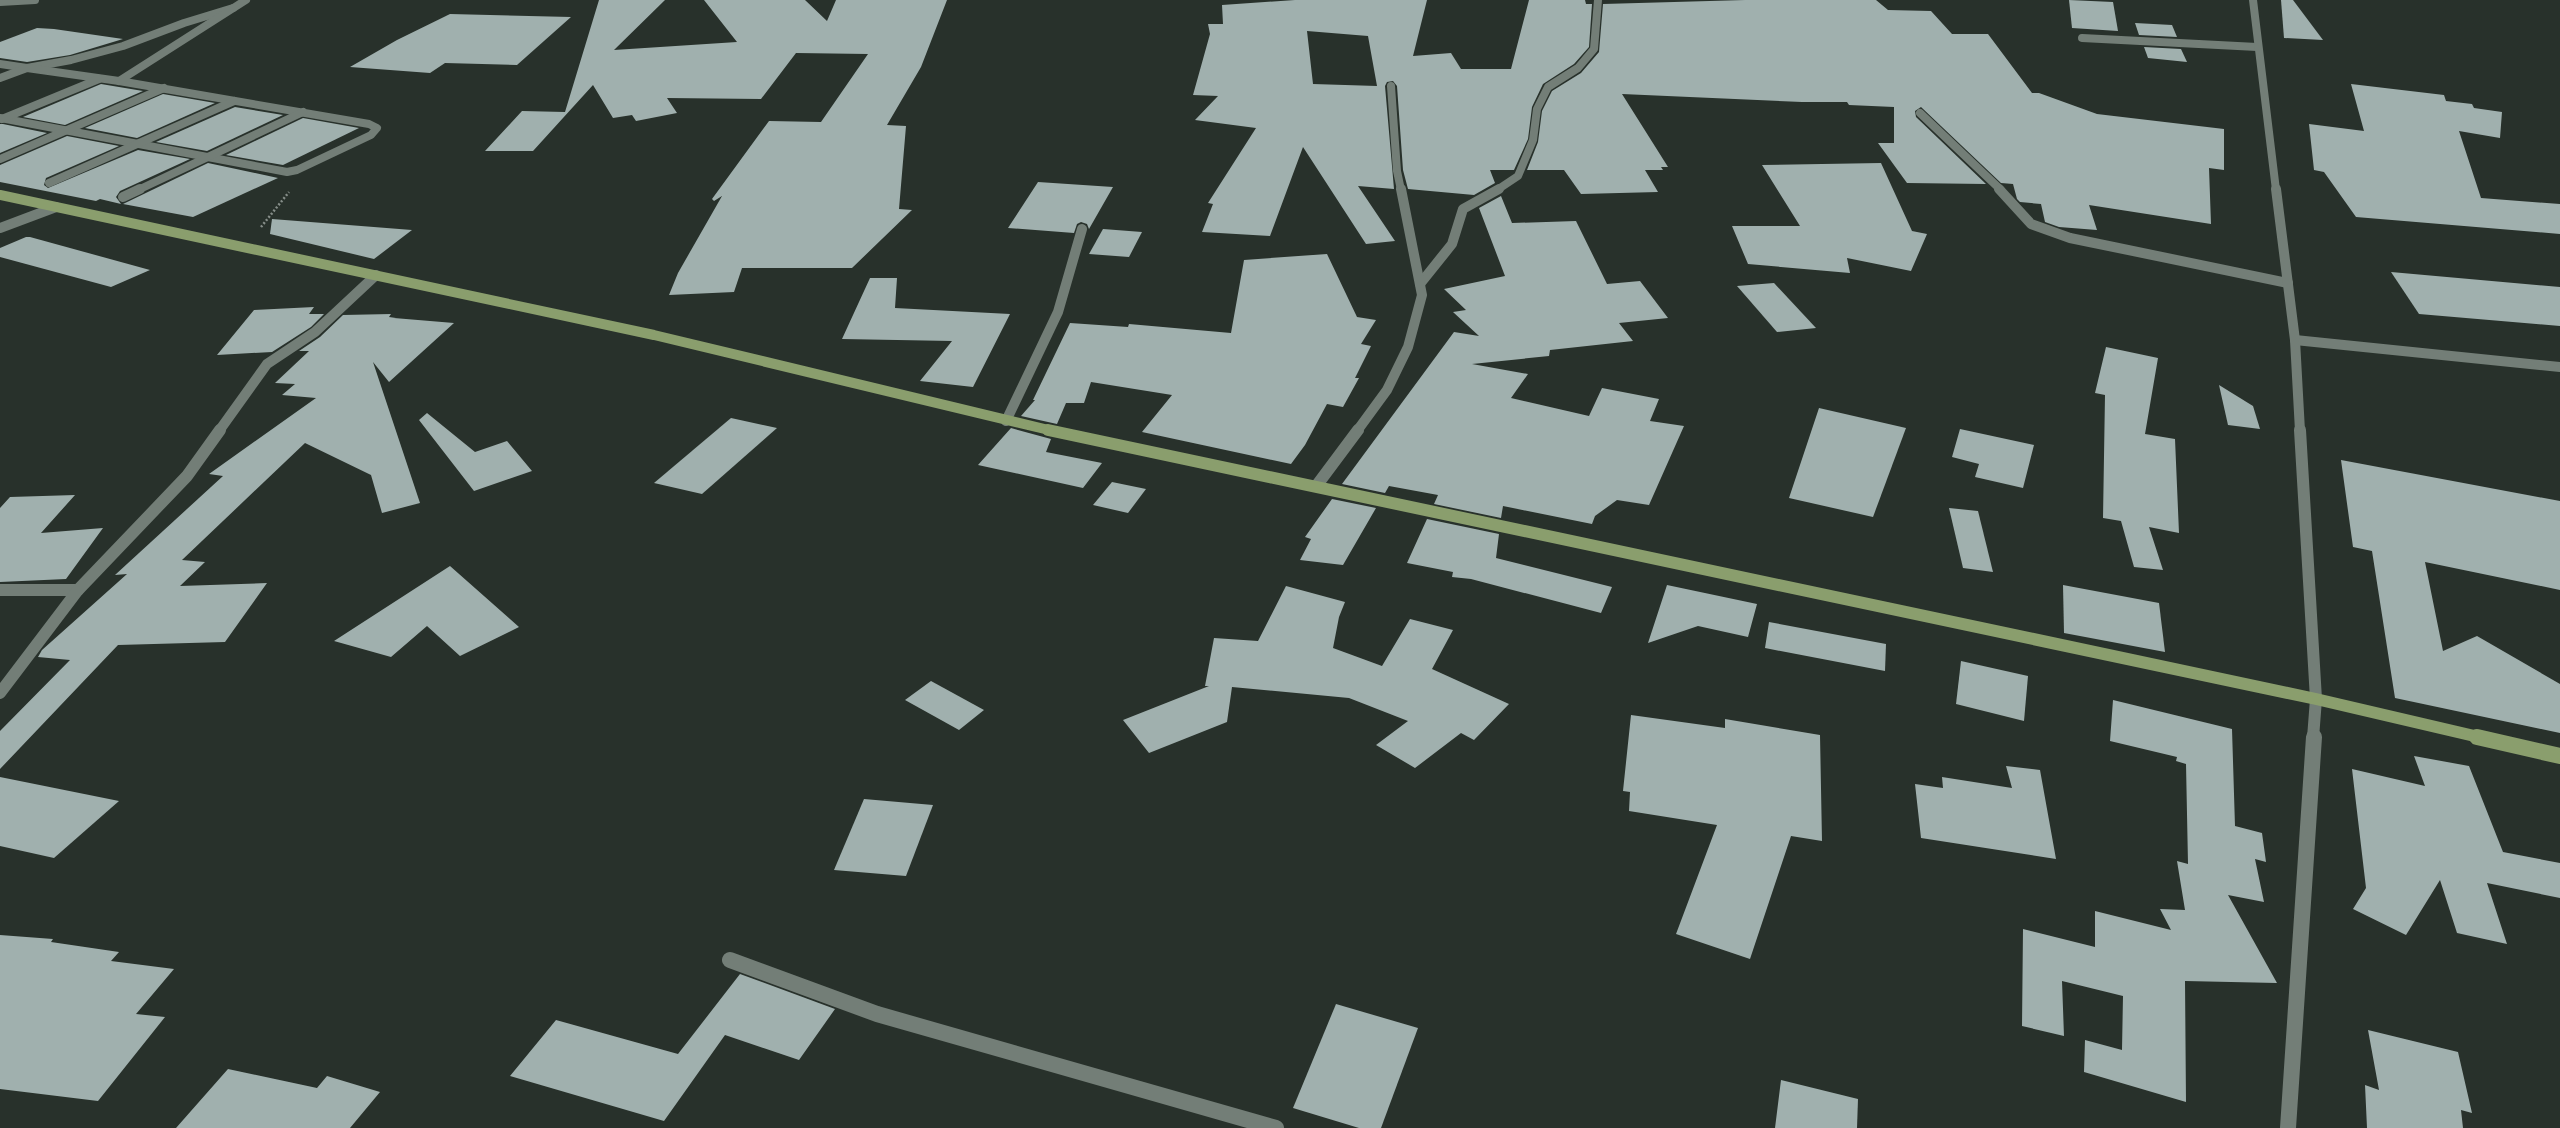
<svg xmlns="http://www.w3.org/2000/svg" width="2560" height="1128" viewBox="0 0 2560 1128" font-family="'Source Sans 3',sans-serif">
  <rect width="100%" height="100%" fill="#28312b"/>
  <g fill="#a0b0ae" fill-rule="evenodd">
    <path d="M599 0H665L614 50 737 42 704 0H805L827 21 836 0H947L921 67 887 125 906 126 899 209 912 210 852 268H742L734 292 669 295 678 273 722 196 714 201 712 199 769 121 821 122 868 54 796 53 761 99 667 98 677 113 636 121 632 115 613 118 593 85 533 151H485L522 111 565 112Z"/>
    <path d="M1295 0H1427L1413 56 1451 53 1461 69H1511L1529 0H1585L1586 4H1592L1589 47 1574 64 1543 84 1532 107 1528 139 1514 170H1490L1495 183 1474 195 1408 189 1403 170 1397 86 1393 81 1387 82 1385 86 1394 189 1358 186 1395 241 1366 244 1303 147 1270 236 1202 232 1213 204 1208 203 1256 128 1195 120 1218 96 1193 95 1210 34 1208 24H1223L1222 5ZM1307 31 1368 36 1377 86 1313 84Z"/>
    <path d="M1745 0H1876L1888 10 1931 11 1952 34H1988L2032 93H2039L2097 114 2224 129V170L2209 168 2211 224 2089 205 2097 230 2059 227 2045 222 2041 204 2020 202 2017 199 2013 184 2001 183 1921 107 1915 111 1916 117 1986 184 1907 183 1878 143H1894V107L1849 105 1847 102H1802L1622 94 1668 167H1661L1663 170H1645L1658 192 1581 194 1564 170H1527L1538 142 1542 111 1552 91 1581 73 1599 52 1603 4Z"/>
    <path d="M2069 0 2113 2 2118 31 2072 28Z"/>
    <path d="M2281 0H2293L2323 40 2284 38Z"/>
    <path d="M450 14 571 17 517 65 445 63 430 73 350 67 397 40Z"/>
    <path d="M2135 23 2172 25 2177 37 2139 35Z"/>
    <path d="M37 28 54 29 123 39 70 55 27 62 0 58V42Z"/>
    <path d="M2144 47 2181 49 2187 62 2148 58Z"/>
    <path d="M101 84 143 91 65 125 23 117Z"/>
    <path d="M2351 84 2444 95 2446 101 2472 104 2474 108 2502 112 2500 138 2459 131 2481 198 2560 204V234L2356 217 2324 172 2314 170 2309 124 2364 131Z"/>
    <path d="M163 94 215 103 137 138 85 128Z"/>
    <path d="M235 107 283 115 207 151 156 142Z"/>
    <path d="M303 118 359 128 283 165 226 155Z"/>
    <path d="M0 124H3L47 133 0 153Z"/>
    <path d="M67 136 119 146 46 178 44 185 48 188 138 150 190 159 120 191 116 197 121 204 100 199 96 201 0 182V165Z"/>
    <path d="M208 163 278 178 193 217 123 204Z"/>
    <path d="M1881 163 1912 231 1927 234 1911 271 1847 258 1850 273 1748 264 1732 226H1800L1762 165Z"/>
    <path d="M1038 182 1113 187 1089 229 1087 224 1081 222 1077 224 1074 233 1008 228Z"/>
    <path d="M1501 196 1512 223 1576 221 1607 284 1640 281 1668 318 1619 323 1633 341 1550 350 1549 356 1472 364 1528 374 1511 398 1589 416 1602 388 1659 399 1650 421 1684 426 1649 505 1617 500 1595 516 1592 524 1503 506 1501 518 1434 504 1438 495 1389 486 1385 493 1342 484 1454 332 1479 336 1453 312 1466 310 1444 289 1505 276 1479 208Z"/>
    <path d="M272 219 412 230 374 259 270 234Z"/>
    <path d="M1103 229 1142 232 1129 257 1089 254Z"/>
    <path d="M26 237H30L150 270 111 287 0 257V248Z"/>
    <path d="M1327 254 1357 317 1376 320 1361 344 1371 346 1355 378H1359L1343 407 1327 404 1305 445 1291 464 1142 432 1172 395 1091 382 1084 403H1066L1057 424 1021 416 1035 400H1033L1070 323 1128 327 1129 324 1231 333 1244 260Z"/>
    <path d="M2391 272 2560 287V326L2419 314Z"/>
    <path d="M870 278H897L895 308 1010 314 973 387 920 381 952 341 842 339Z"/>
    <path d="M1774 283 1816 328 1777 332 1737 286Z"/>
    <path d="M314 307 309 314H324L311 327 272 352 217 355 254 310Z"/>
    <path d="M391 314 389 317 396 318H394L454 323 389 382 373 362 420 503 382 513 371 475 305 443 182 560 205 562 180 586 267 583 225 642 118 645 0 769V731L70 660 38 657 42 650 127 574 115 575 223 476 209 474 316 398 282 395 295 384 275 383 309 351H299L320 337 343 315Z"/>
    <path d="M2106 347 2158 358 2145 434 2175 439 2179 533 2149 527 2163 570 2134 567 2121 521 2103 518 2105 395 2095 393Z"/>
    <path d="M2219 385 2253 406 2260 429 2228 425Z"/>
    <path d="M1819 408 1906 428 1873 517 1789 498Z"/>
    <path d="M427 413 475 452 507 441 532 471 474 491 419 420Z"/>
    <path d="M731 418 777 428 702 494 654 483Z"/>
    <path d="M1011 428 1051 439 1046 452 1102 463 1083 488 978 465Z"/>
    <path d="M1960 429 2034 445 2023 488 1975 477 1979 464 1952 457Z"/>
    <path d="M2341 460 2560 501V590L2425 562 2443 651 2477 636 2560 684V733L2395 698 2372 551 2353 547Z"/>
    <path d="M1112 482 1146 489 1128 513 1093 505Z"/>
    <path d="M75 495 41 533 103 528 66 579 0 582V508L10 497Z"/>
    <path d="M1332 499 1376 508 1343 565 1300 560 1311 539 1305 537Z"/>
    <path d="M1949 508 1978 511 1993 572 1963 568Z"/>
    <path d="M1427 519 1499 534 1496 558 1612 587 1601 613 1471 579 1452 577 1453 572 1407 563Z"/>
    <path d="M450 566 519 627 460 656 427 626 391 657 334 641Z"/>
    <path d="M1667 585 1757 604 1748 637 1698 626 1648 643Z"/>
    <path d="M2063 585 2159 603 2165 652 2064 633Z"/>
    <path d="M1286 586 1345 602 1339 617 1333 648 1382 666 1410 619 1453 630 1432 669 1509 704 1474 740 1461 733 1415 768 1376 745 1408 721 1349 698 1232 687 1227 722 1149 753 1123 720 1209 686H1205L1214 638 1258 641Z"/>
    <path d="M1769 622 1886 644 1885 671 1765 648Z"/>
    <path d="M1961 661 2028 676 2024 721 1956 704Z"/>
    <path d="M931 681 984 710 959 730 905 700Z"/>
    <path d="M2113 700 2232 729 2235 826 2262 833 2266 862 2255 859 2264 902 2228 895 2277 983 2185 981 2186 1102 2084 1072 2085 1040 2122 1050 2123 996 2062 981 2064 1036 2022 1026 2023 929 2095 947V911L2171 930 2160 909 2185 910 2177 861 2188 864 2186 764 2176 761 2177 757 2110 741Z"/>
    <path d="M1631 715 1725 728V719L1820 735 1822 841 1791 836 1750 959 1676 934 1717 825 1629 811 1630 792 1623 791Z"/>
    <path d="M2414 756 2469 766 2503 852 2560 863V898L2487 883 2507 944 2457 933 2440 880 2406 935 2353 909 2366 888 2352 769 2425 786Z"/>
    <path d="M2006 766 2040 770 2056 859 1921 838 1915 784 1943 788 1942 777 2012 788Z"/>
    <path d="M0 777 119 801 54 858 0 846Z"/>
    <path d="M864 799 933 805 906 876 834 870Z"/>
    <path d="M0 935 53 939 51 942 119 952 111 961 174 969 136 1014 165 1017 98 1101 0 1089Z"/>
    <path d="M740 974 835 1009 799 1060 725 1035 664 1121 510 1076 556 1020 678 1054Z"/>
    <path d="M1336 1004 1418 1028 1381 1128H1359L1293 1108Z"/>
    <path d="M2368 1030 2458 1052 2472 1113 2461 1110 2463 1128H2367L2365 1085 2379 1090Z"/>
    <path d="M228 1069 317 1088 327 1076 380 1092 350 1128H176Z"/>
    <path d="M1781 1080 1858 1099 1857 1128H1775Z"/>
  </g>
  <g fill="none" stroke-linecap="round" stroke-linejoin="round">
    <path stroke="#858d88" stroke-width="2.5" stroke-dasharray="2 2" stroke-linecap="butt" d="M261 227 289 192"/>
    <g stroke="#737e77" stroke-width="8">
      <path d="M2082 38 2257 47"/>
      <path d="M0 64 27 68 71 60 123 46 184 23 233 8"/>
      <path d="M0 78 27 68 119 81 369 124 377 128 371 135 297 170 287 172 0 118"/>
      <path d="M119 81 246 0"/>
      <path d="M1391 86 1397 171 1401 190"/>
      <path d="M1920 113 2001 190"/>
      <path d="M2 119 99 79"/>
      <path d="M0 159 164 88"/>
      <path d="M49 183 234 101"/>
      <path d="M138 190 303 112"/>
      <path d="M1497 190 1518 176 1533 140 1537 109 1548 87 1578 68 1594 49 1598 0"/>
    </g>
    <g stroke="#737e77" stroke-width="10">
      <path d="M1999 189 2031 224 2070 238 2288 283"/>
      <path d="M123 197 140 189"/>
      <path d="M0 228 56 207"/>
      <path d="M1420 284 1452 244 1463 209 1499 189"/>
      <path d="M2295 340 2560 367"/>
      <path d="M1006 421 1058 312 1082 229"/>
      <path d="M219 431 267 364 315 332 376 275"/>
      <path d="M1357 431 1387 390 1408 347 1422 295 1401 189"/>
    </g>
    <g stroke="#737e77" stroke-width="12">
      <path d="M1317 485 1358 430"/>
      <path d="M0 590H78"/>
      <path d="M0 693 78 590 187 476 220 430"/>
      <path d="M2313 738 2316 699"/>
    </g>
    <g stroke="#737e77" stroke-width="16">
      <path d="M730 960 877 1014 1276 1128"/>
      <path d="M2288 1128 2314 737"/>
    </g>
    <g stroke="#737e77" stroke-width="8">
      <path d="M2253 0 2276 190"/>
      <path d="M0 2 35 0"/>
    </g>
    <path stroke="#737e77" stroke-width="10" d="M2276 189 2295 340 2300 431"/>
    <path stroke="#737e77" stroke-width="12" d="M2300 430 2316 699"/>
    <path stroke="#8a9e6d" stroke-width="10" d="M0 195 654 335 1053 431"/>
    <path stroke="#8a9e6d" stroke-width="12" d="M1048 430 2316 699 2483 738"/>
    <path stroke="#8a9e6d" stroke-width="16" d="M2477 737 2560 756"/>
  </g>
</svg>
